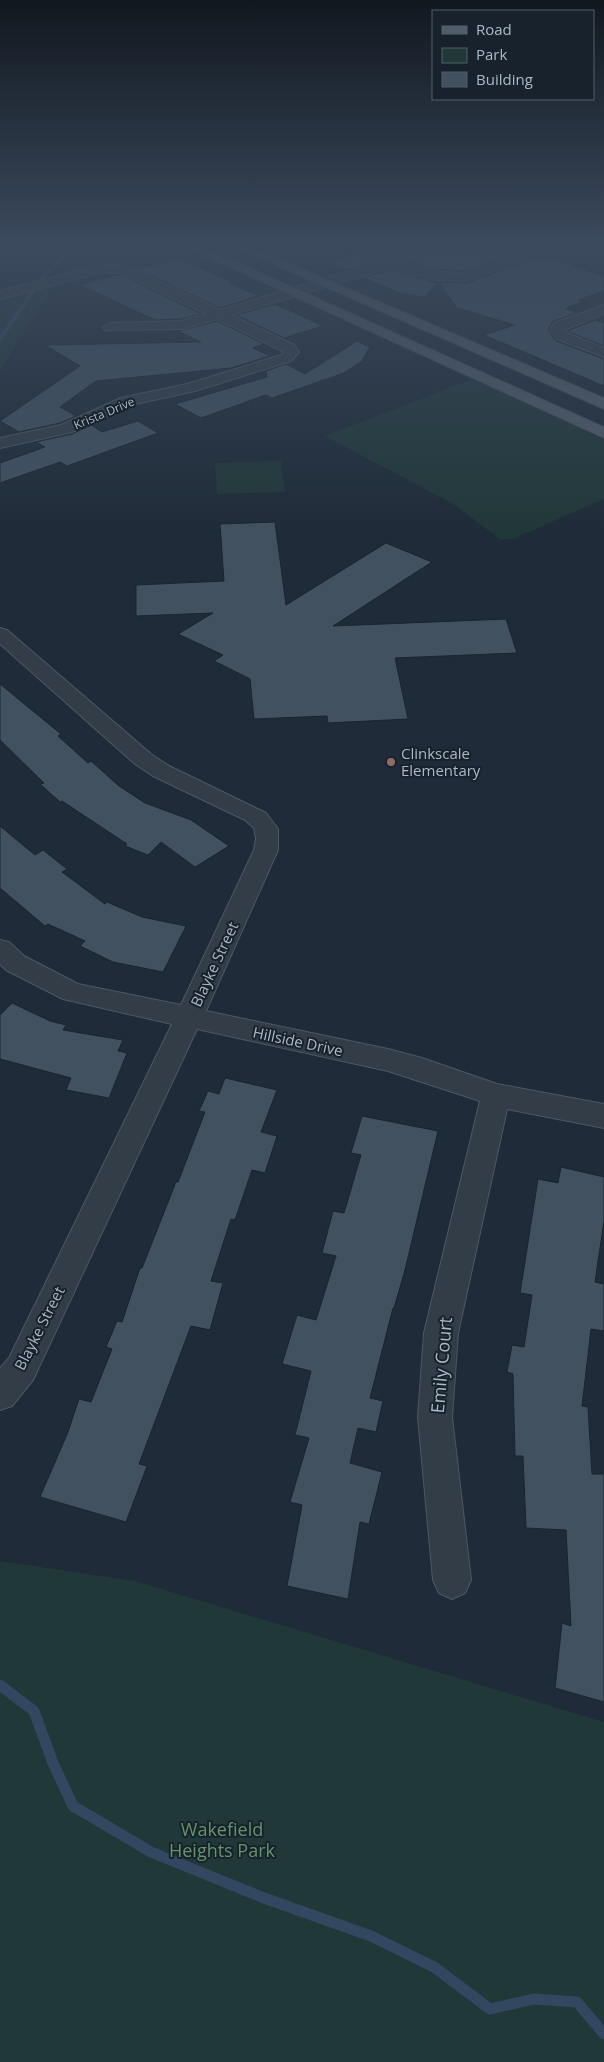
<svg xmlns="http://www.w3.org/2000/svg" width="604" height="2062" viewBox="0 0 604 2062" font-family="'Open Sans',sans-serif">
  <rect width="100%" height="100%" fill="#1f2b38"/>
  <g fill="#213839">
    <path d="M54 285 0 371V307L6 298Z"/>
    <path d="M475 378 604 440V499L513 539H500L453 504 325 436Z"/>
    <path d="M281 461 285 492 217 494 215 463Z"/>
    <path d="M0 1561 135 1581 604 1722V2062H0Z"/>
  </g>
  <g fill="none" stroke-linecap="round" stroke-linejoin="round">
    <path stroke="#314860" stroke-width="4" d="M0 339 44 275 79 243"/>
    <path stroke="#314860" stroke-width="11" d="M0 1685 34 1711 53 1763 73 1806 151 1852 264 1898 371 1936 434 1967 490 2009 534 1999 577 2002 604 2034"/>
  </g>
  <g fill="#415160" stroke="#1a242f">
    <path d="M393 243H501L522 251 465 271H455L428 267 374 249Z"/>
    <path d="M359 253 376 262 346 270 327 263Z"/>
    <path d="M538 257 547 260 553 258 604 276V291L578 300 583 302 568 307 566 309 577 313 553 321 548 330 556 341 604 359V386L484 335 515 325 457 308 439 282 467 283Z"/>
    <path d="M179 258 232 282 229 283 259 296 220 308 137 269Z"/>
    <path d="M392 269 434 282H437L426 297 402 294 363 278Z"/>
    <path d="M117 275H122L201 314 181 319 155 320 80 285Z"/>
    <path d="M275 304 293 312 323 326 284 338 236 315Z"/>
    <path d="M595 320 604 323V346L567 331Z"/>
    <path d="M217 321 264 344 253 348 270 356 231 368 96 381 60 407 76 416 60 423 19 432 0 421 80 366 45 345 201 342 178 331Z"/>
    <path d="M357 341 370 347 362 361 344 373 272 398 266 395 201 418 175 404 267 377 266 371 286 364 305 374Z"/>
    <path d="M138 421 158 433 67 466 60 462 0 483V463L45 447 36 442 72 434 91 425 102 432Z"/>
    <path d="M275 522 286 605 386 543 432 562 333 626 506 619 517 653 395 658 408 719 328 723 327 716 254 719 250 679 214 661 223 655 178 634 213 613 136 616V585L224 581 220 524Z"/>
    <path d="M0 684 61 734 58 736 88 763 91 761 119 786 145 803 191 820 229 846 195 867 161 842 148 855 125 846 127 844 62 801 60 802 40 784 44 783 0 740Z"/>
    <path d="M0 826 35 855 43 850 67 869 62 872 105 904 107 902 142 917 186 926 163 972 113 962 80 946 85 941 48 924 45 926 0 888Z"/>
    <path d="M12 1003 50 1021 66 1025 63 1030 123 1040 118 1051 127 1053 109 1098 66 1090 71 1078 0 1059V1015Z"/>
    <path d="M225 1078 277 1090 261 1132 277 1136 265 1173 252 1170 235 1220 231 1219 211 1281 223 1283 210 1330 191 1326 139 1464 147 1466 126 1522 40 1497 68 1432 79 1399 91 1402 112 1349 106 1347 117 1321 122 1322 140 1268H142L176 1182H178L205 1112 199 1111 208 1091 219 1094Z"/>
    <path d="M362 1116 438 1131 405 1270 394 1308H393L370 1398 383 1401 376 1432 358 1428 350 1463 382 1472 369 1524 360 1522 348 1599 287 1586 302 1505 290 1502 309 1438 295 1435 311 1371 282 1364 297 1315 316 1320 336 1256 322 1253 333 1211 344 1213 361 1155 351 1153Z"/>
    <path d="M561 1167 604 1177V1221L595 1282 604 1284V1331L591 1329 582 1406 588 1407 592 1474H604V1702L555 1688 562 1623 571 1626 566 1530 526 1528 523 1456H515L513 1374 507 1372 512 1345 524 1347 532 1295 520 1293 538 1179 558 1183Z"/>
  </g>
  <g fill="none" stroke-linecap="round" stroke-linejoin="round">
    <defs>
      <g id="minor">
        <path d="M342 243C366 243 372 252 393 258 417 265 438 274 465 273L551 243H570L466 281 435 280 392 267 231 315 294 345 299 352 291 361 195 391 131 405 72 432 0 448V438L61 425 121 398 187 384 281 355 284 352 217 319 182 329 105 330 103 327 110 323 181 321 206 314 122 273H99L0 299V291L99 265H124L220 310 381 262Z"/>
        <path d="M604 305V314L564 330 567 333 604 348V357L557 339 550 330 554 323Z"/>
        <path d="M0 628 7 630 151 754 169 766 266 813 278 829V850L206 1011 388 1049 422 1058 497 1084 604 1104V1128L507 1109 458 1333 452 1417 471 1580 465 1593 452 1599 439 1593 433 1580 418 1417 424 1333 480 1101 388 1071 197 1029 33 1380 12 1406 0 1410V1368L9 1358 172 1024 63 999 6 970 0 964V940L9 942 24 956 78 984 181 1005 254 850 256 838 254 828 245 820 153 776 135 764 0 644Z"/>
      </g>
      <g id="major">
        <path d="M177 243H194L604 427V438Z"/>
        <path d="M225 243H242L604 398V409Z"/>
      </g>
    </defs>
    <use href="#minor" stroke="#4d5863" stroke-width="2"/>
    <use href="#major" stroke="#3c4652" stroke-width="2"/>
    <use href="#minor" fill="#323d48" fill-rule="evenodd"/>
    <use href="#major" fill="#505c68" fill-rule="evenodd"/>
  </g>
  <linearGradient id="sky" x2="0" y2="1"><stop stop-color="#11181f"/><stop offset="0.46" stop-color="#3c4a5e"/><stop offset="1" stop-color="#3c4a5e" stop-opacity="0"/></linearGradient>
  <rect width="604" height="532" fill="url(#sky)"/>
  <circle fill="#8d6e63" stroke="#18222c" stroke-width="2" cx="391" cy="762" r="5"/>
  <g text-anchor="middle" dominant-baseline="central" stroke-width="4" stroke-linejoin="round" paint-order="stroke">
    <g font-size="12" fill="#acb8c5" stroke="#18222c">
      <text transform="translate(104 413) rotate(-23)">Krista Drive</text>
    </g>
    <g font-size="15" fill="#acb8c5" stroke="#18222c" text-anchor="start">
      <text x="401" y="753">Clinkscale<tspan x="401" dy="17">Elementary</tspan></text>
    </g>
    <g font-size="15" fill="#acb8c5" stroke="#18222c">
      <text transform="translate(214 964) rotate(-65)">Blayke Street</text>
      <text transform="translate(298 1041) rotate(12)">Hillside Drive</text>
      <text transform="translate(39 1328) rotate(-63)">Blayke Street</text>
    </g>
    <g font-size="18" fill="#acb8c5" stroke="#18222c">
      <text transform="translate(441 1365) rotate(-85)">Emily Court</text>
    </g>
    <g font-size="18" fill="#63966b" stroke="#18222c">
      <text x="222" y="1829">Wakefield<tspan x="222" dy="21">Heights Park</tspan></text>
    </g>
  </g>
  <rect x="432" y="10" width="162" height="90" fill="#18222c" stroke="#535e69"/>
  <rect x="442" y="26" width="25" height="8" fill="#505c68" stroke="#535e69"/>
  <text x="476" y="35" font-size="15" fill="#acb8c5">Road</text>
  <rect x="442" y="48" width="25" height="15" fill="#213839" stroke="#535e69"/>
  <text x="476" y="60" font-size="15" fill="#acb8c5">Park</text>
  <rect x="442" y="72" width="25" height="15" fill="#415160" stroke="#535e69"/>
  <text x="476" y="85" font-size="15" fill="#acb8c5">Building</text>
</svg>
